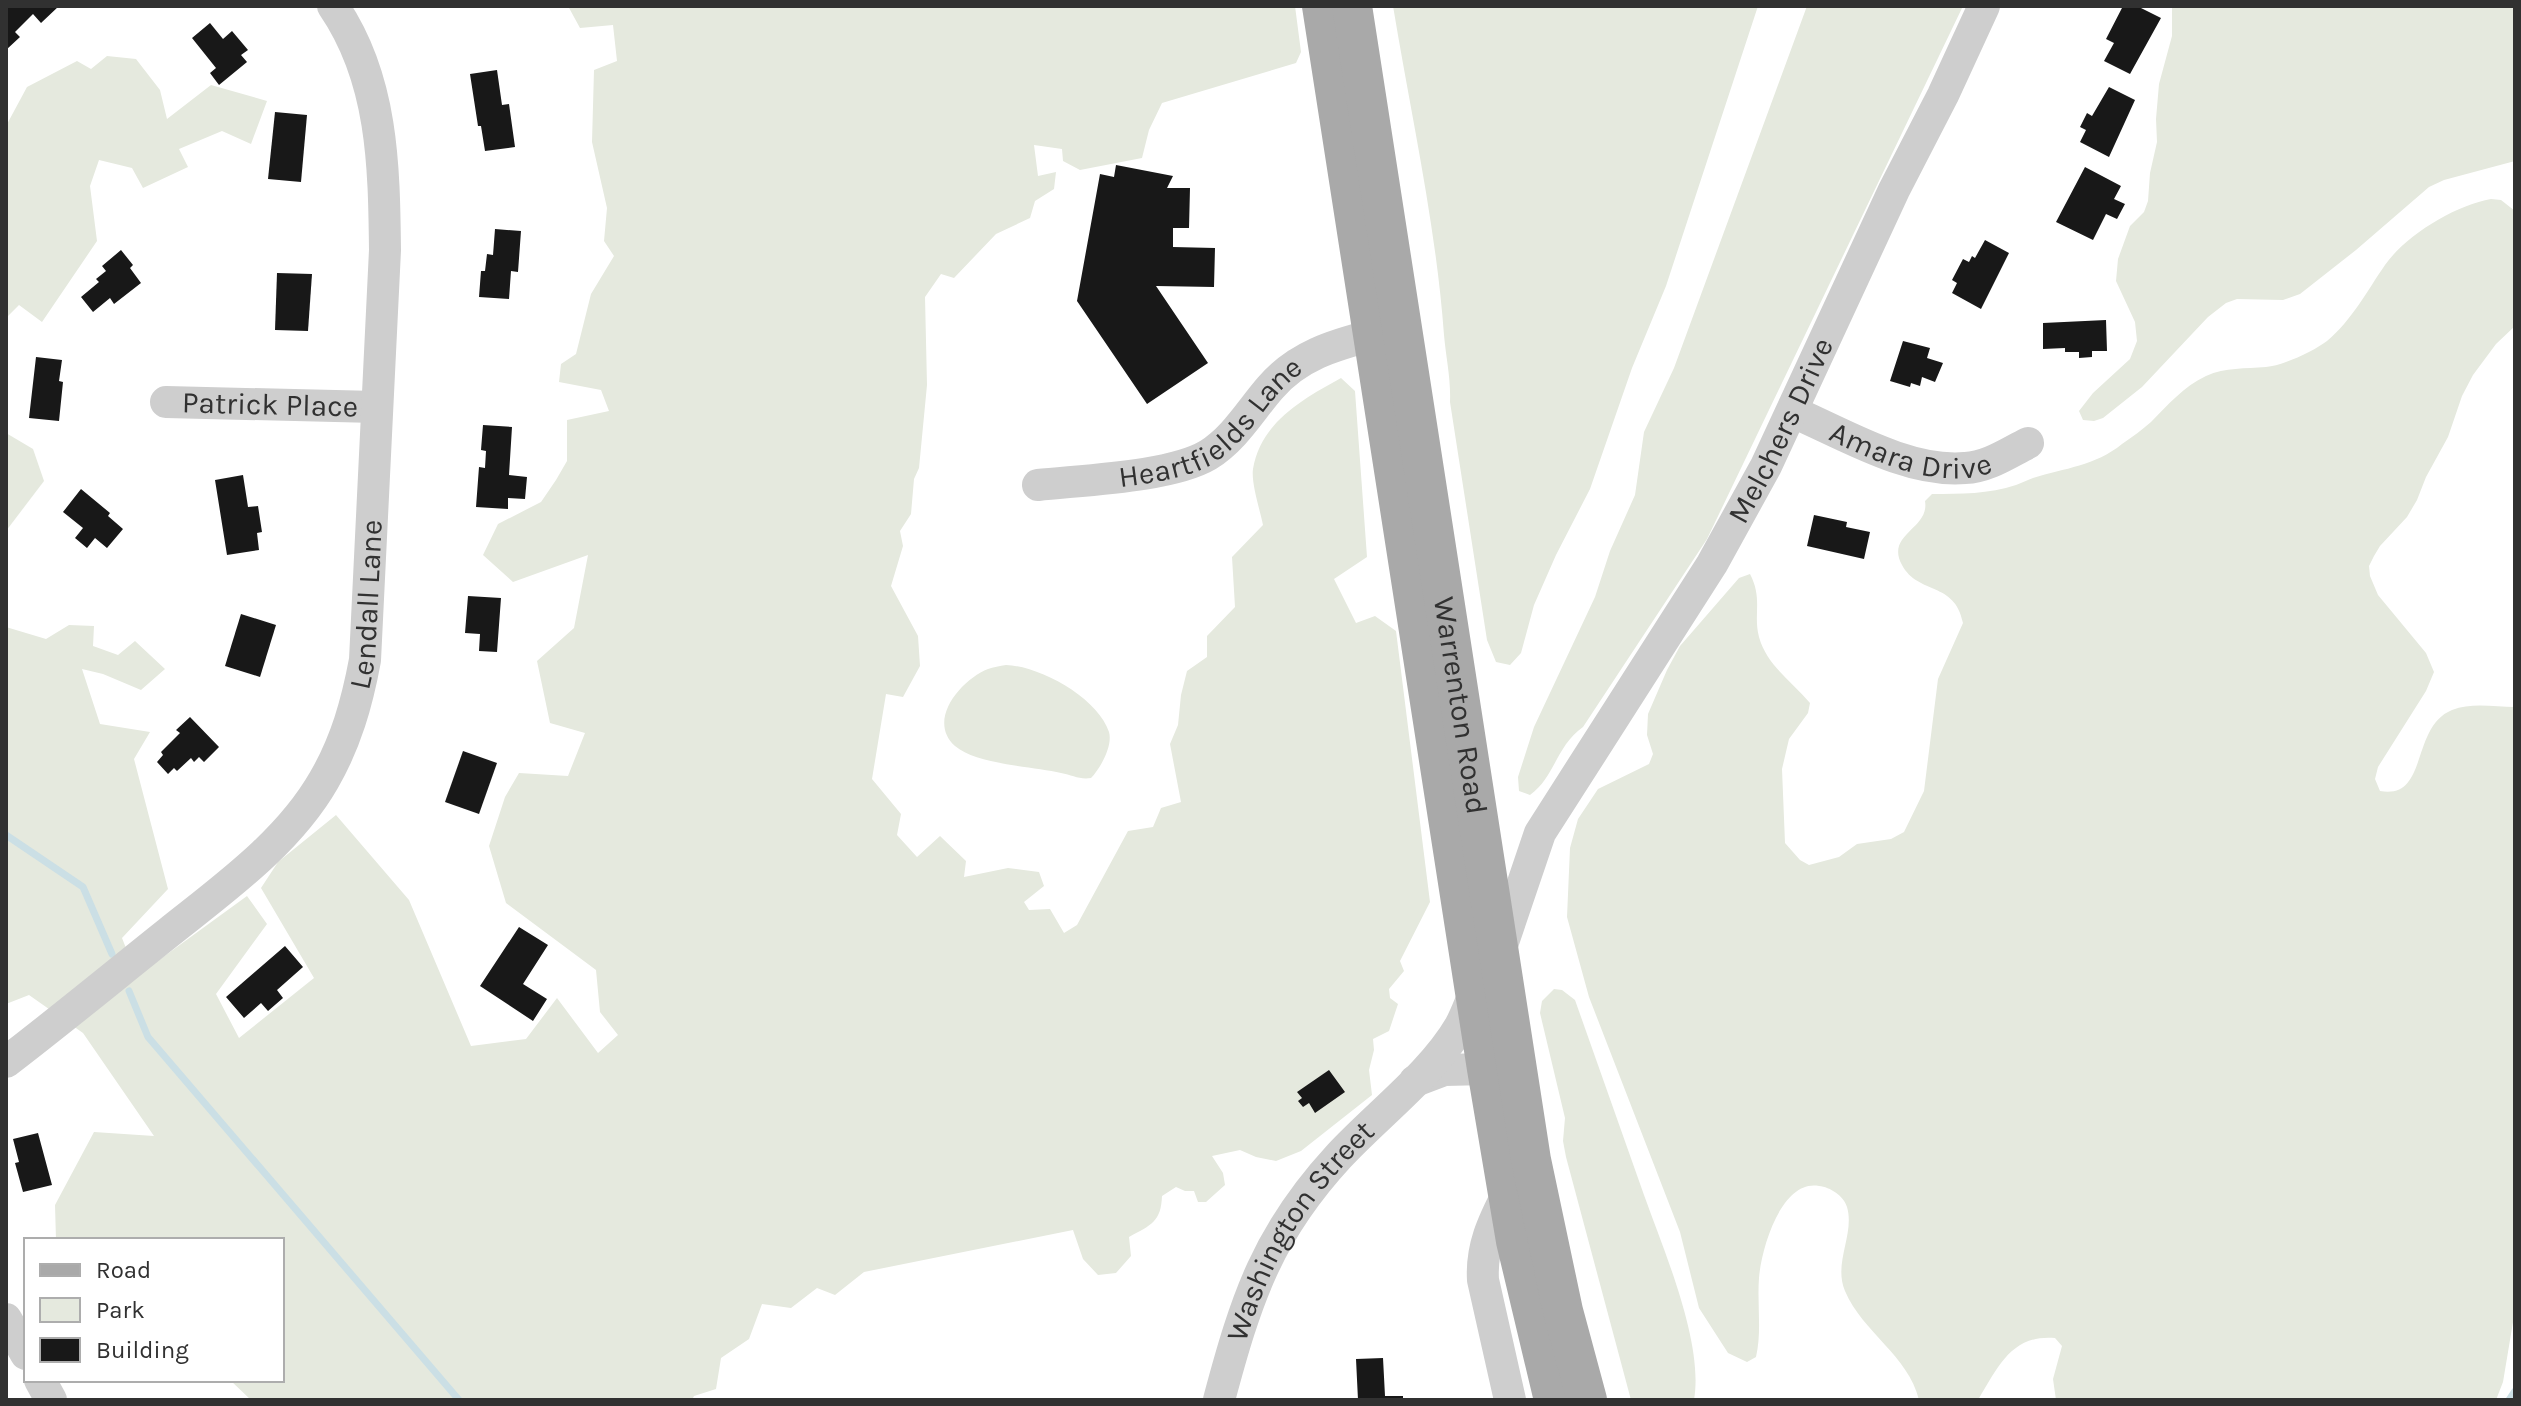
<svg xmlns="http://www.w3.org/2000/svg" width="2521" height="1406" viewBox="0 0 2521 1406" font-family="Karla,sans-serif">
  <rect width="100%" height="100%" fill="#fff"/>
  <g fill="#e5e9de">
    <path d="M568 6H1295L1301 52 1296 63 1162 103 1149 130 1142 158 1080 170 1063 161 1062 149 1034 145 1038 176 1056 172 1054 189 1035 201 1030 218 996 234 954 278 941 274 925 297 927 385 919 468 914 479 911 514 900 531 903 546 891 586 918 636 920 666 903 697 886 694 872 779 901 814 897 835 917 857 940 836 966 861 964 877 1008 868 1039 872 1044 886 1024 902 1029 910 1050 909 1064 933 1077 925 1128 831 1153 827 1161 808 1181 802 1170 744 1178 725 1181 695 1187 671 1207 657V636L1235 607 1232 557 1263 525C1260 510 1251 483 1253 469 1261 422 1303 399 1341 378L1355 391 1367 557 1334 579 1356 623 1375 616 1396 631 1430 902 1400 961 1404 971 1389 989 1390 998 1398 1004 1389 1031 1373 1039 1374 1050 1369 1070 1372 1095 1301 1151 1276 1161 1256 1157 1240 1150 1212 1156 1223 1173 1225 1185 1206 1202H1198L1194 1191H1185L1176 1187 1162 1196C1161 1222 1151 1225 1129 1237L1131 1256 1116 1273 1098 1275 1083 1259 1073 1230 864 1272 835 1295 817 1288 791 1308 762 1304 749 1339 721 1358 716 1389 694 1396 692 1400H251L230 1380H282V1240H56L55 1205 94 1132 154 1136 83 1033 29 995 6 1004V627L46 639 69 625 94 626 93 646 118 655 135 641 165 669 141 690 103 674 82 669 100 724 150 732 134 759 168 889 122 938 137 976 247 896 267 924 216 994 239 1038 314 978 261 888 278 862 336 815 409 900 471 1046 526 1039 557 998 598 1053 618 1035 600 1012 596 970 506 903 489 846 505 797 519 773 568 776 585 733 550 723 537 661 574 628 588 555 513 582 483 555 498 524 541 502 556 480 567 461V420L609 411 601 390 559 382 561 364 576 354 591 294 614 256 604 241 607 208 592 142 594 70 617 61 613 25 580 28Z"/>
    <path d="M1393 6H1758L1666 286 1632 368 1590 489 1556 555 1534 605 1521 653 1510 665 1496 662 1487 640 1450 402C1451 379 1446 358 1444 335 1436 225 1411 115 1393 6Z"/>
    <path d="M1807 6H1963L1707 539 1583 727C1556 746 1555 777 1530 795L1519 791 1518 777 1534 727 1595 597 1610 551 1635 495 1644 432 1674 368Z"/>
    <path d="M2172 6H2515V161L2444 180 2429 187 2356 250 2300 294 2283 300 2237 299 2226 303 2208 317 2142 387 2103 418 2094 421 2083 420 2079 411 2093 393 2130 359 2137 341 2135 322 2116 281 2118 259 2130 226 2144 212 2148 201 2150 173 2157 142 2156 119 2159 84 2172 36Z"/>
    <path d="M107 56 136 59 160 90 167 119 211 85 267 101 251 144 222 131 179 149 188 167 143 188 132 168 99 160 90 186 97 241 42 322 19 305 6 318V126L27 87 77 61 91 69Z"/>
    <path d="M2491 199 2501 200 2515 211V326L2496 344 2473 375 2462 396 2448 437 2426 477 2417 500 2407 517 2380 546 2374 556 2369 566 2370 576 2378 595 2426 653 2434 672 2426 691 2378 767 2375 779 2380 791C2429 800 2410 727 2452 710 2472 702 2495 707 2515 707V1310L2503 1382 2496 1400H2056L2053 1379 2062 1346 2055 1338C2011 1334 1997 1369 1978 1400H1919C1908 1355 1863 1333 1845 1291 1833 1263 1855 1234 1847 1207 1844 1196 1830 1187 1819 1186 1781 1179 1761 1250 1759 1278 1757 1305 1762 1331 1756 1357L1747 1362 1728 1353 1699 1308 1680 1232 1589 997 1567 917 1570 848 1578 819 1598 789 1649 764 1653 754 1647 735 1648 714 1667 670 1680 646 1739 578 1750 574C1763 599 1753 614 1759 637 1767 666 1792 681 1810 703L1808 713 1789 739 1782 769 1785 843 1800 860 1809 865 1839 857 1857 844 1891 839 1904 832 1924 791 1938 679 1963 623C1955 581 1918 595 1902 565 1885 534 1930 529 1925 501L1932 494C1960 494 1989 494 2016 485 2022 483 2027 480 2033 478 2065 468 2095 466 2122 444 2132 437 2142 430 2151 422 2168 405 2184 386 2206 376 2226 367 2245 369 2266 367 2282 366 2314 351 2327 341 2352 320 2367 291 2385 265 2406 235 2456 205 2491 199Z"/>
    <path d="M6 433 33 449 44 481 6 531Z"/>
    <path d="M1006 665C1040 666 1098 698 1109 732 1113 746 1100 769 1091 778 1080 780 1072 775 1061 773 1033 766 977 765 955 746 926 720 962 679 988 669 993 667 1000 666 1006 665Z"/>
    <path d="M1554 989 1562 990 1575 1000C1598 1065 1621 1130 1644 1195 1664 1251 1704 1343 1694 1400H1631L1566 1157 1563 1141 1565 1118 1540 1013 1542 1001Z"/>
  </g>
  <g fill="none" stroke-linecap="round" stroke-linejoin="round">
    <g stroke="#cbdfe5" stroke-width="7">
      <path d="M6 835 83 887 112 954"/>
      <path d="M129 991 148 1037 459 1400"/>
      <path d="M2509 1400 2515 1391"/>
    </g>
  </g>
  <g fill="#181818">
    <path d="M6 6H59L41 23 33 14 15 32 20 37 6 50Z"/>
    <path d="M2123 6H2137L2161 18 2130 74 2104 61 2114 43 2106 39Z"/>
    <path d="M210 23 223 39 232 31 248 50 241 55 247 62 219 85 210 73 216 68 192 38Z"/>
    <path d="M497 70 502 105 509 104 515 147 485 151 481 126H478L470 74Z"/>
    <path d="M2109 87 2135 100 2109 157 2080 142 2086 130 2080 127 2087 113 2092 116Z"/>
    <path d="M275 112 307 115 301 182 268 179Z"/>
    <path d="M1116 165 1173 176 1167 188H1190L1189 228H1173V247L1215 248 1214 287 1156 286 1208 363 1147 404 1077 301 1100 174 1114 177Z"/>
    <path d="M2085 167 2121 186 2114 199 2125 204 2117 219 2106 214 2093 240 2056 222Z"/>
    <path d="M495 229 521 231 518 272 511 271 509 299 479 297 481 271H485L487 254 493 255Z"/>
    <path d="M1985 240 2009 253 1981 309 1952 293 1957 283 1952 280 1963 259 1969 262 1972 256 1975 258Z"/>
    <path d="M121 250 133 265 130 268 141 283 114 304 110 298 93 312 81 297 99 282 96 279 106 271 102 266Z"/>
    <path d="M277 273 312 274 308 331 275 330Z"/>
    <path d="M2106 320 2107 351H2092V357L2079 358V352H2065V348L2043 349V323Z"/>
    <path d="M1903 341 1930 348 1927 358 1943 363 1935 382 1922 377 1920 386 1911 383 1910 387 1890 381Z"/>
    <path d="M36 357 62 360 59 381 63 382 59 421 29 418Z"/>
    <path d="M483 425 512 427 509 475 527 477 525 499 508 498V509L476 507 479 467 485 468 486 451 481 450Z"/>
    <path d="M243 475 248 507 258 506 262 532 257 533 259 550 227 555 215 480Z"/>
    <path d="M81 489 110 513 108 516 123 529 107 548 95 538 87 548 75 538 83 528 63 512Z"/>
    <path d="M1814 515 1847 522 1846 527 1870 532 1864 559 1807 546Z"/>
    <path d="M468 596 501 598 497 652 479 651 480 634 465 633Z"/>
    <path d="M241 614 276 625 260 677 225 666Z"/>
    <path d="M190 717 219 747 204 762 199 757 194 762 191 758 177 771 174 768 168 774 157 762 163 755 161 752 180 733 176 730Z"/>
    <path d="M463 751 497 763 479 814 445 802Z"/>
    <path d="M519 927 548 945 523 984 547 999 533 1021 480 986Z"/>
    <path d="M285 946 303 967 277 990 283 998 268 1011 261 1003 244 1018 226 997Z"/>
    <path d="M1329 1070 1345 1092 1315 1113 1309 1103 1303 1107 1298 1101 1302 1098 1297 1092Z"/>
    <path d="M38 1133 52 1185 23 1192 15 1163 19 1162 13 1139Z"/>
    <path d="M1383 1358 1385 1396H1403V1400H1358L1356 1359Z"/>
  </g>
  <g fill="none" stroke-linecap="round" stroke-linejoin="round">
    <g stroke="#cecece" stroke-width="32">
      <path id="s1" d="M166 402 376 407"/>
      <path id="s2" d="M1793 412C1844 434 1908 473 1965 468 1988 467 2008 453 2028 443"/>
      <path id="s3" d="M1038 485C1083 480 1171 477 1208 455 1235 438 1250 411 1270 388 1297 356 1334 345 1373 335"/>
      <path id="s4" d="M1500 951 1540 833 1712 564 1766 466 1894 190 1943 95 1984 6"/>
      <path id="s5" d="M6 1062C61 1020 114 976 168 933 223 889 288 843 324 780 346 742 357 703 365 660L385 250C384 165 383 79 333 6"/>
      <path d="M1415 1081 1444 1070 1487 1069"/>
      <path d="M1508 1193C1493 1222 1481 1247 1483 1280L1510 1400"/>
      <path d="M6 1319 26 1354"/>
      <path d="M40 1380 51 1400"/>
      <path id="s6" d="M1219 1400C1246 1299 1267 1234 1339 1156 1377 1115 1432 1074 1460 1026 1466 1015 1470 1003 1475 992"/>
    </g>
    <g stroke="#a9a9a9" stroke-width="40">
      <path d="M1322 6 1487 1069 1516 1241 1554 1400"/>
      <path id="s7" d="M1352 6 1531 1160 1563 1311 1587 1400"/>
    </g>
  </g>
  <g text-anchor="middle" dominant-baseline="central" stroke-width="8" stroke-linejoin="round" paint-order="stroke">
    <g font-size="30" fill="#313131" stroke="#fff">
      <text stroke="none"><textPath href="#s1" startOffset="104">Patrick Place</textPath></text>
      <text stroke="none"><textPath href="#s3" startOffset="192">Heartfields Lane</textPath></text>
      <text stroke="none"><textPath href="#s4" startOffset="594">Melchers Drive</textPath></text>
      <text stroke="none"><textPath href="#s2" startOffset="126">Amara Drive</textPath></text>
      <text stroke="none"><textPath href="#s5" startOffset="610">Lendall Lane</textPath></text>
      <text stroke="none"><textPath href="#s7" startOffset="708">Warrenton Road</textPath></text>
      <text stroke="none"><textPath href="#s6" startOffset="190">Washington Street</textPath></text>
    </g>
  </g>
  <rect width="2521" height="1406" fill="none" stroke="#313131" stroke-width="16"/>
  <rect x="24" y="1238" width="260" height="144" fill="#ffffff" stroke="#adadad" stroke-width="2"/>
  <rect x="40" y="1264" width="40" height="12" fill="#a9a9a9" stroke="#adadad" stroke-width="2"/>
  <text x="96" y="1278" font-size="24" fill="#313131">Road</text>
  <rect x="40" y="1298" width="40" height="24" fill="#e5e9de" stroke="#adadad" stroke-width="2"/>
  <text x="96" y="1318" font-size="24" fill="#313131">Park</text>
  <rect x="40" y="1338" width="40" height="24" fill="#181818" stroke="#adadad" stroke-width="2"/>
  <text x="96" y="1358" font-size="24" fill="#313131">Building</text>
</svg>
